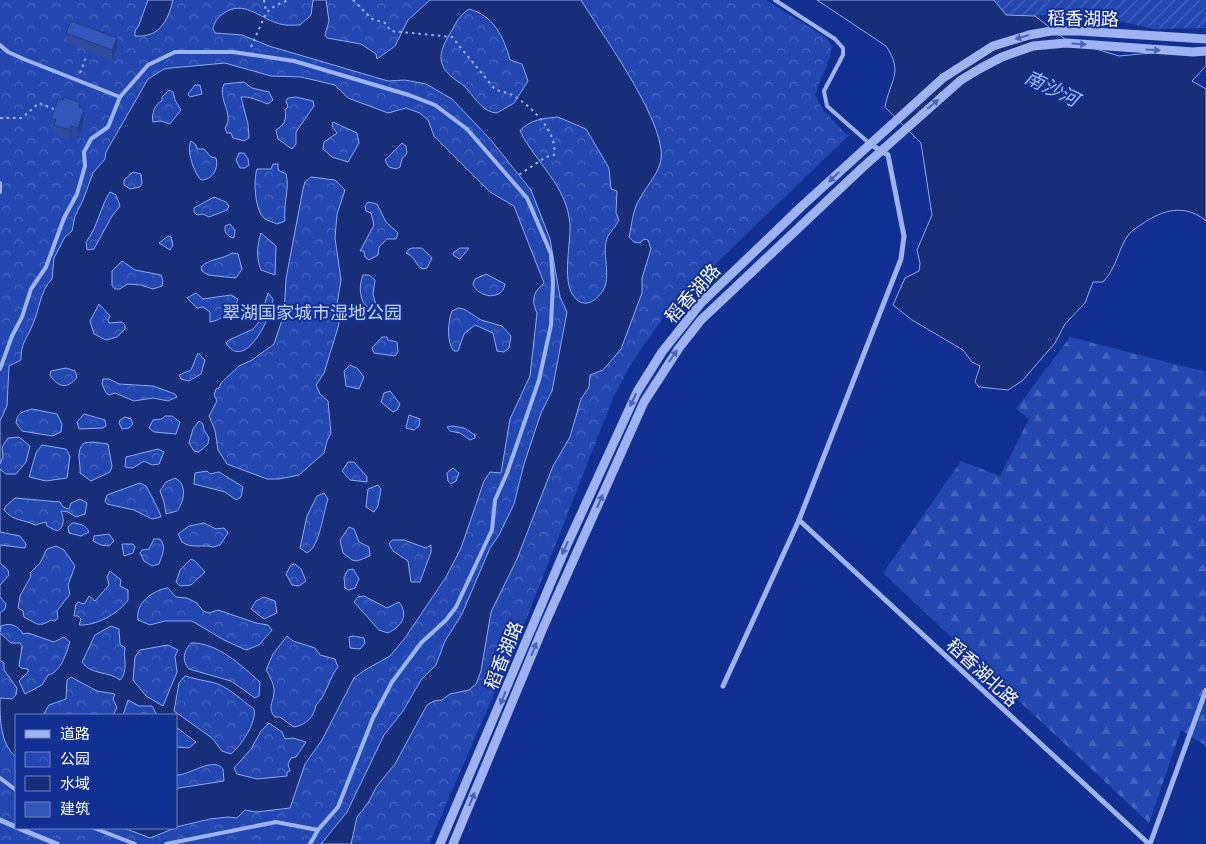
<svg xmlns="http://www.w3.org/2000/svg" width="1206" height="844" viewBox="0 0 1206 844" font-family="Manrope,'Noto Sans SC',sans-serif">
  <defs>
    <pattern id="forest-firs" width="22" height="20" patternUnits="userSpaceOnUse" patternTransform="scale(1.25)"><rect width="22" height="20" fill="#2247b1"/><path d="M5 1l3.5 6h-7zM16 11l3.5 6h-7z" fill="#4363bd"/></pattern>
    <pattern id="park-crowns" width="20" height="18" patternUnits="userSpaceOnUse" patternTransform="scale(1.25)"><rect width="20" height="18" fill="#2247b1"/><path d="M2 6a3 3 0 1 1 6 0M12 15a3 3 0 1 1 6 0" fill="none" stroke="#4363bd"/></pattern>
    <pattern id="garden-furrows" width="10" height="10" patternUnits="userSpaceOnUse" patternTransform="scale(1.25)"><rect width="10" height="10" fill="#2247b1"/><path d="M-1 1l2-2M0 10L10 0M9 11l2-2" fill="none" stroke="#4363bd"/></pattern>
  </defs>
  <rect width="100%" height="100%" fill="#113092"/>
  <path fill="url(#forest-firs)" d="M1070 337 1206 372V746L1181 730 1149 823 883 573 961 461 1000 476 1029 419 1016 409Z"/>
  <path fill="url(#park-crowns)" fill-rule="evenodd" d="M0 0H766L825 37 832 46C830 63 820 78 815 95L824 111 848 136 694 285 663 318 632 362 613 398 526 620 429 844H0ZM16 715H176V828H16Z"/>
  <path fill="url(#garden-furrows)" d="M994 0H1206V28L1154 29 1105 18 1062 13 1035 16 1006 15Z"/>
  <g fill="#172e79" stroke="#8eaaf6" fill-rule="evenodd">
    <path d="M148 0H173C168 21 159 38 135 36V31L139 25Z"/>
    <path d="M313 0H326L329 21 325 35 327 38 361 44 376 54 377 59 395 46 408 20 430 0H581C600 32 672 129 660 164 656 177 645 188 639 200 632 212 632 225 629 237L634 242 640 243 644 239 648 240 651 249 642 278V293L621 349 603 370 590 375 589 387 581 399 570 437 553 466 517 559 491 612 481 671 476 684 469 690 450 694 442 700 434 701 427 705 395 764 377 786 368 803 357 817 351 844H321L347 812 384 735 403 711 421 680 436 665 445 641 462 614 490 548 499 535 514 504 524 464 541 413 552 391 567 312 560 297 550 239 531 190 490 139 452 99 426 84 405 80 388 81 269 46 242 35 215 33 213 29C214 22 218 17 224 13 244 0 258 17 277 23 284 26 293 25 300 25L311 15ZM469 9C493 15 504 37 510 60L522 64 528 81 514 103 497 113C485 113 475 99 468 90 463 84 458 82 453 78 432 61 443 46 452 30 457 21 460 15 469 9ZM558 117 586 129 609 168 611 189 617 191 616 213 619 220C616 226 611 231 608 236 600 252 613 277 602 292 594 303 582 309 573 295 562 280 571 242 570 224 567 186 536 163 520 131 528 120 545 118 558 117Z"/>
    <path d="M817 0H994L1006 15 1035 16 1066 40 1119 56 1206 48V66L1192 81 1206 89V221C1185 203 1162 210 1142 224 1138 227 1132 230 1129 234 1118 248 1118 266 1103 282H1093L1085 303 1065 324 1055 343 1022 381 1008 390 979 387 975 382 980 366 972 362 963 350 912 320 893 305 905 278 919 271 920 263 917 250 932 215 921 143 885 107C890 80 904 73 886 46Z"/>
    <path d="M225 63 271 76 301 77 335 85 348 98 388 113 406 108 420 113 428 120 434 136 490 192 514 206 544 283C533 292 531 300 537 313L530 376 510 419 501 473 490 472 484 481 461 548 446 577 405 638 390 656 365 670 354 678 322 740 305 764 290 808 256 812 245 810 237 818 228 817 210 819 176 827V790L179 788 224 781 223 769C213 756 189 776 176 775V747L189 748 196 742 176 727V715H157L152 706H139L128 700 123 715H113L117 708 113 699 115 694 97 691 71 677 67 680 66 699 49 705 43 715H16V757C0 743 0 720 0 698L12 699 16 695 17 688 4 670V663L0 660V633L11 643H20L22 646 19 666 21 668 28 669V672L19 681 25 694 42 685 48 675C61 672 66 654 70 642L64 637 54 642 28 633 23 634C18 626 11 622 1 626L0 632V613L5 609 6 604 0 597V585L9 575 8 570 0 563V545L25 548 26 544 20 536 0 532V469L6 474H16L26 462 30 446 19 437 8 438 2 447 3 457 0 464V421L7 406 9 366 21 360C21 342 26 341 32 326 40 310 39 292 52 279L54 258 65 237 72 231 75 216 83 200 93 173 105 159 106 152 148 79 164 69 171 68ZM244 82 252 88 269 92 273 100 268 104C260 101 249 96 241 97L248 124 249 138 244 141 233 138 231 133H227L225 128C235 114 217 100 224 84ZM195 85H200L202 94 190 97 188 94ZM169 90 173 92 175 100 181 110 170 124 161 121 153 122C151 115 155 103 162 101V97ZM296 97 313 101 314 106 296 132V144L292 149 278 139 276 130C284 125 287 120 285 110L288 107 286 101 288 98ZM333 122 357 133 359 143 348 162 332 157 323 149 324 142 337 133 332 126ZM191 141 196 145 197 149H204L211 157 216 158C219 169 212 180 201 180 194 173 186 150 191 141ZM402 143 406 146 407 153 402 159 400 167 396 169 389 167 385 160ZM239 153H244L248 159 249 165 245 168H240L236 160ZM273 164H278V170L286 174C290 188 283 203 285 221L277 224C273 222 268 221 265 219 255 212 253 181 257 169H271ZM133 172 141 174 142 183 140 187 130 189 124 185V180ZM311 177 335 180 345 190 337 214 335 238 341 280 337 304 339 324 324 373 316 385 320 394 328 401 331 433 327 441 324 453 299 475 279 479H267L227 464 218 450 215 430 209 416 217 401 214 395 216 389 219 388 221 383 239 366 252 360 274 344 284 314 286 279 303 189 305 182ZM110 192 116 195 120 206 112 216 94 249 87 250 86 242C98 227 100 207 110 192ZM214 197 226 202 229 206 227 210 209 217 203 214 197 215 194 212V208ZM368 202 377 204 386 222 398 233 396 239H387L379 247 378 255 369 260 365 257 364 251H360L374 225 371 213 366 211 365 206ZM230 224 235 230 234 238 230 237 225 232V226ZM261 233 276 246 275 275 261 270C256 258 257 245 261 233ZM168 236 171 237 173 245 170 250 159 243ZM412 248H422L432 258 427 268 423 269C414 265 418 259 406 253L409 249ZM460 248H469L460 259 454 256 453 253ZM232 253 238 254 242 269 236 278 208 275 202 271 201 267C210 258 222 260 232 253ZM122 261 135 270 161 275 163 281 162 286 153 289 141 285 127 284 120 289H115L112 286V271ZM486 274 505 284C502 302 477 297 473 284L475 279ZM363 275H369L375 280 373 294 377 309 375 310C359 308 358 287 363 275ZM196 293 203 299 231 295 238 299C235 310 220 321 210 322V312L203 307 197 308 187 298ZM268 293 273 299C272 316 245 373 226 343L229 340 253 329 259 322ZM99 304 110 316 108 320 109 323 122 322 125 325V329L117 337 106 340 94 334 90 321ZM458 308 464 309 481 320 502 326 511 336 509 348 504 352 497 351 493 333 475 325 464 334 458 351H454C446 342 448 321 452 311ZM382 337H387L388 340 397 342 398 352 395 356 374 353 372 348ZM198 353 205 360 201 374 189 381 181 379 179 375 191 370ZM350 365 357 368 364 377 359 389 346 386 344 371ZM66 368 75 371 77 377C68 390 57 387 50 375L51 371ZM103 379H109L119 384 153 386 175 394 177 397 168 401 153 398 134 401 115 393 109 395 106 393 102 384ZM390 391 400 404 397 410 393 412 381 402 384 393ZM32 409 57 414 62 424 61 432 52 436 22 431 16 423C17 412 23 412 32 409ZM84 414 105 420 106 426 103 428 79 429 77 422ZM409 415 420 419 419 426 414 430 406 428ZM165 416H172L180 422 176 434 154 432 149 428 153 420 162 419ZM125 417 131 419 133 424 129 428 122 429 119 423 120 420ZM199 421 203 424 204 430 209 438 208 444 199 452 194 451 189 443 193 429ZM452 426 464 428 475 435V438L470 440 460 433 450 431 447 427ZM92 442 108 444 112 466 110 472 91 481 80 473C81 462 75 452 84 443ZM42 445 66 449 70 456 67 478 46 481 29 477 36 453ZM158 449 164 452 159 464 152 465 144 461 133 468 125 467 126 457ZM348 462H354L367 477V482L350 480 342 471ZM453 468 459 473 456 481 451 484 448 481 447 473ZM207 471 210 474 219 472 240 485 243 487 241 497 236 500 225 492 194 484 195 473ZM175 478C188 484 184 502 177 511L166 514 164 502 160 491 166 482ZM140 483 146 486C148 489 161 514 161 517L152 519 134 510 107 504 105 501 107 495ZM378 485 381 489 378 506 374 512 366 507 368 489ZM324 493 328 499C323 513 320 546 307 553L300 548 307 516 317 496ZM15 498 60 502 63 507 69 509 71 503 80 499 87 503 85 514 76 517 68 512 61 511C64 518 65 527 57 531L47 526 46 522 35 525C24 519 14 522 4 510L6 506ZM72 523C79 523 86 525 89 532L81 536 69 533 68 527ZM204 523 216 529 224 528 228 533 220 545 213 547C203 544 191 549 182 542L178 534 189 526ZM349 527 354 529 359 542 369 547 370 556 357 561 352 560 343 553 340 540ZM109 534 114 541 109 546 101 545 93 541 94 536ZM154 539H160C167 547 162 555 159 564L152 566 144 561 140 553 142 550 149 549ZM392 540H404L426 548 431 545V552L420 582H411L408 561 393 551 389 544ZM122 544H133L135 547 133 553 124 556ZM56 546 64 550 75 566 68 585 70 594 57 611 58 618 55 621 51 620C38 628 38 624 24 617L23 611 18 608 20 596 31 576 30 573 40 563 47 549ZM191 559 195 561 205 572 191 585 180 586 176 582 180 570ZM295 564 301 569 306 581 299 586 292 585 286 574 291 565ZM353 569 359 579 355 588 349 590 345 588 344 577 348 570ZM110 571 121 580 120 586 128 590V600C118 614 96 626 79 625L81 619 78 616H74L76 604 79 602 82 604 85 603 89 596 95 601 109 585 107 577ZM168 588 176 597 187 598 197 603 203 611 209 613 218 610 256 623 268 625 272 630 259 645 246 650 224 640 192 621H165L150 625 138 620C135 603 153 590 168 588ZM364 596 387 608 399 602C409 615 402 626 388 633L379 630 354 602 358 597ZM264 597 275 601 277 613 264 619 251 609 256 601ZM111 626 119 629 120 644 125 648C123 658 129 671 120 680 109 671 90 675 82 662L95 635ZM287 636 293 641 315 648 320 655 335 659 338 667C330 676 325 698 316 705 314 717 306 725 294 727L280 717H275C266 707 275 701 274 689 273 682 270 676 266 670L273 654ZM353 636 364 638 365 643 360 649 350 648 349 637ZM191 643C217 642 242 666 260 682L259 696 255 698 231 681 189 669C181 660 184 651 191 643ZM168 645 178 650 175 656 177 672 163 706 146 696 133 680 135 657 140 650ZM185 676C195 679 201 680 211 682 227 685 241 700 254 709 257 722 241 746 231 754L222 751 212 738 174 711 179 683ZM269 723 282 732 285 739 293 738 306 742 296 757 291 758 288 764 290 771 287 772V776L257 779 237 774 234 768 251 749 261 731Z"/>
    <path d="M124 828H175L150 838Z"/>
  </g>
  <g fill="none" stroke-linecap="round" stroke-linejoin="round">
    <g stroke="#9db3f3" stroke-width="2" stroke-dasharray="2.5 4" stroke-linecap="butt">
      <path d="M264 0 266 12"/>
      <path d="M353 0 372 19 385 23 391 31 452 37 493 87C499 93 507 91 514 96 532 107 558 132 554 155L546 157 517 176"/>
      <path d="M251 47 266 13 276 5 289 0"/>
      <path d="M80 73 87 55"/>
      <path d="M0 118H22L39 103 56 110"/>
    </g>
    <g stroke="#9db3f3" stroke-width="4">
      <path d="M775 0 835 39 843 48V55L824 91 827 106 869 143"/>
      <path d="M0 45 8 52 26 60 120 97"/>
      <path d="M0 183V192"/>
      <path d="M0 369 12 336 22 317 31 289 46 267 64 218 77 194 85 166 84 152 91 139 108 127 120 97 148 65 175 52H233L294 61 409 95 435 105 467 129 527 198 551 254 553 283 551 325 539 380 507 473 495 500 492 530 456 607 446 620 421 643 392 682 373 718 338 807 318 830 310 844"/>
      <path d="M0 778 16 790"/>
      <path d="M94 828 135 844"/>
      <path d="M166 844 276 822 318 830"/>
    </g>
    <g stroke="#9db3f3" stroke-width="5">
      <path d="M799 520 1149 844"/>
      <path d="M723 686 799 520 901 259 904 236 888 155 870 144"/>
      <path d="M0 820 16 827"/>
      <path d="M18 828 57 844"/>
      <path d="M1150 844 1206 690"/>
    </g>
    <g stroke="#9db3f3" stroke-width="9">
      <path d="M440 844 566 547 637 392 662 352 701 303 802 206 943 78 993 46 1029 35 1051 31H1079L1206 39"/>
      <path d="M453 844 543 628 644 402 679 348 701 320 862 168 961 80 981 68 1002 57 1033 46 1066 43 1193 52 1206 51"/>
    </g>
  </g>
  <g fill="#2d4a9f">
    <path d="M1036 0H1049L1047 4Z"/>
    <path d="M66 33 117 48 112 61 66 43Z"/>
    <path d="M80 108 84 120 78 139 71 136 70 140 54 135V130L51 129V118Z"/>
  </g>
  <g fill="#243c82">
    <path d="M117 38V48L112 61V50Z"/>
    <path d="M84 109V120L78 139V128Z"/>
    <path d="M71 126V136L70 140V130Z"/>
  </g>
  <g fill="#3456b9" stroke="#243c82">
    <path d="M71 21 117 38 112 50 66 33Z"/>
    <path d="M64 97 80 103 79 107 84 109 78 128 71 126 70 130 54 125 56 120 51 118 58 99 63 100Z"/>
  </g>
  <defs><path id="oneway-solid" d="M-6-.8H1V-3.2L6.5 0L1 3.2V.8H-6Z" transform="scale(1.25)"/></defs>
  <g fill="#4964b9">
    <use href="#oneway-solid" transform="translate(1022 37) rotate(164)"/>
    <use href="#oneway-solid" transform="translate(1079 44) rotate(3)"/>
    <use href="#oneway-solid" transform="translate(1153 50) rotate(4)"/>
    <use href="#oneway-solid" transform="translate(933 104) rotate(-41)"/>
    <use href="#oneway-solid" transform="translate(834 177) rotate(137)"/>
    <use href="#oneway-solid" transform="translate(673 356) rotate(-55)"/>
    <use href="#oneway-solid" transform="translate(633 400) rotate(115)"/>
    <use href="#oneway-solid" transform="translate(600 501) rotate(-66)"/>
    <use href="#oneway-solid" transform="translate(565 548) rotate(114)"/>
    <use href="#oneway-solid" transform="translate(534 649) rotate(-68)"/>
    <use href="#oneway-solid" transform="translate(503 698) rotate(112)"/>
    <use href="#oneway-solid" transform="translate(472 799) rotate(-67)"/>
  </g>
  <g text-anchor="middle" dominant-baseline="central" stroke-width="4" stroke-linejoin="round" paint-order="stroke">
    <g font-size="18" fill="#fff" stroke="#113092">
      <text transform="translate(1083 18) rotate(1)">稻香湖路</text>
      <text transform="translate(692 293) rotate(-48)">稻香湖路</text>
      <text transform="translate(503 655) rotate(-68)">稻香湖路</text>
      <text transform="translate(983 672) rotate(43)">稻香湖北路</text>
    </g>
    <g font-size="18" fill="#c4d3fd" stroke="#113092">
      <text x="312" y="312">翠湖国家城市湿地公园</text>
    </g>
    <g font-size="19" font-style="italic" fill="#a9befa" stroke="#113092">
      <text transform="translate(1052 88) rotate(26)">南沙河</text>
    </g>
  </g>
  <rect x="15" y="714" width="162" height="115" fill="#113092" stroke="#7083be"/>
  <rect x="25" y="730" width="25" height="8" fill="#9db3f3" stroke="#7083be"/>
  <text x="60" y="739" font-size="15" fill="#ffffff">道路</text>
  <rect x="25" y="752" width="25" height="15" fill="url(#park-crowns)" stroke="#7083be"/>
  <text x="60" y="764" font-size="15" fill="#ffffff">公园</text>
  <rect x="25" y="776" width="25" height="15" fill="#172e79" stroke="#7083be"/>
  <text x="60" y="789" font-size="15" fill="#ffffff">水域</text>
  <rect x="25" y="802" width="25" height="15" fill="#3456b9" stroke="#7083be"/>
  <text x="60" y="814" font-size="15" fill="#ffffff">建筑</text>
</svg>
